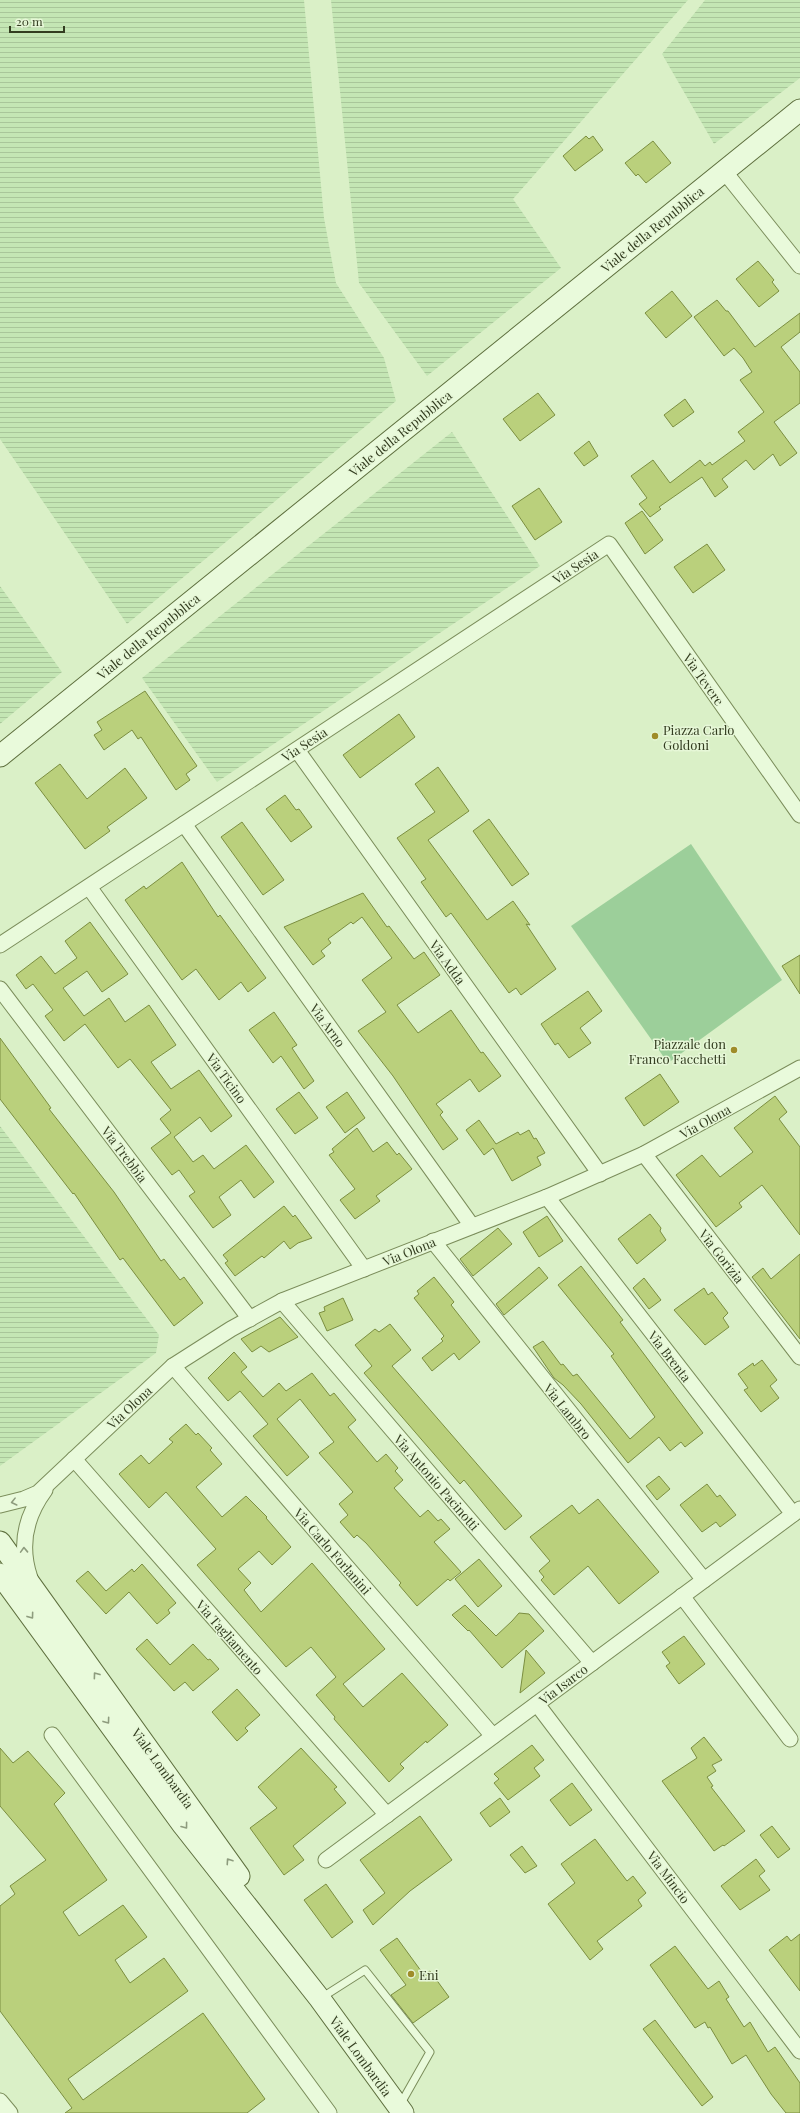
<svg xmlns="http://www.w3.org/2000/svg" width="800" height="2113" viewBox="0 0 800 2113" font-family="'Playfair Display',serif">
  <defs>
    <pattern id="farmland-rules" width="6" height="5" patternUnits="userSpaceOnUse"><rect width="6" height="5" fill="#c4e6b4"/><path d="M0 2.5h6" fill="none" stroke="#a9c69a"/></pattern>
  </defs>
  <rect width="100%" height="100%" fill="#daf0c7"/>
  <g fill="url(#farmland-rules)">
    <path d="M0 0H304L324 218 336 283 384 358 396 401 127 624 0 439Z"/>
    <path d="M331 0H688L513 199 561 268 427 376 359 283Z"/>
    <path d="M705 0H800V78L714 144 662 54Z"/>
    <path d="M452 432 540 566 217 782 142 678Z"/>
    <path d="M0 586 62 672 0 724Z"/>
    <path d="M0 1126 159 1335 156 1353 0 1466Z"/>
  </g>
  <path fill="#9ccf9a" d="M691 844 782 980 668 1063 571 926Z"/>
  <g fill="#bad07c" stroke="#7b8e40">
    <path d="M586 136 589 139 593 136 603 150 575 171 563 156Z"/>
    <path d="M653 141 671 163 646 183 638 174 636 176 625 163Z"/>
    <path d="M758 261 774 280 772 282 779 291 759 307 736 279Z"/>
    <path d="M672 291 692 316 666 338 645 313Z"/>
    <path d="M717 300 726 311H728L755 347 800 313V332L781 347 800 372V403L774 422 797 453 780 466 773 454 754 470 746 460 722 479 728 487 715 497 702 477 659 507 661 509 650 517 639 504 647 498 631 476 653 460 670 483 700 460 705 466 710 462 712 465 745 441 738 432 764 412 740 380 752 372 743 358 734 348 724 356 694 317Z"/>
    <path d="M538 393 555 415 520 441 503 419Z"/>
    <path d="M685 399 694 412 673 427 664 415Z"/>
    <path d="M589 441 598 456 584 466 574 453Z"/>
    <path d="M539 488 562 522 535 540 512 506Z"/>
    <path d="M642 511 663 540 645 554 625 523Z"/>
    <path d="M707 544 725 570 693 593 674 567Z"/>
    <path d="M145 691 197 766 186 774 190 780 176 790 141 737 138 739 132 730 104 750 94 735 102 730 97 722Z"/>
    <path d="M399 714 415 737 360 778 343 755Z"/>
    <path d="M60 764 87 799 125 768 147 798 107 827 110 831 85 849 35 783Z"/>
    <path d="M438 767 469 811 428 840 487 920 513 901 530 925 526 924 556 969 521 995 516 988 509 993 451 913 446 917 421 882 426 879 397 838 435 812 415 784Z"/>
    <path d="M285 795 296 810 299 809 312 827 291 842 266 809Z"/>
    <path d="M489 819 529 874 512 886 473 831Z"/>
    <path d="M242 822 284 880 263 895 221 837Z"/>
    <path d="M182 862 218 917 220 915 266 978 248 992 241 982 219 1000 196 969 182 980 125 900 144 886 146 889Z"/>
    <path d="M363 893 387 927 389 926 414 959 424 952 440 975 397 1005 418 1033 451 1010 481 1053 483 1052 501 1076 479 1092 470 1079 436 1104 443 1112 440 1115 458 1139 443 1150 393 1076 358 1031 386 1012 362 980 392 958 362 917 353 924 351 922 328 939 331 943 321 951 325 956 313 965 284 927Z"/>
    <path d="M90 922 128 974 102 992 87 971 63 988 84 1016 109 998 125 1022 149 1005 176 1045 151 1062 171 1089 199 1070 232 1116 211 1132 200 1117 174 1137 193 1162 203 1155 214 1169 246 1145 274 1182 254 1198 241 1180 219 1197 231 1215 213 1228 189 1196 195 1192 179 1170 172 1175 151 1148 171 1133 160 1119 171 1110 130 1059 118 1068 85 1024 64 1041 45 1016 53 1010 33 984 26 989 16 975 41 956 55 974 77 958 65 941Z"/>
    <path d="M800 955V994L782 966Z"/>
    <path d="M588 991 602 1011 580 1028 591 1043 569 1058 558 1043 555 1045 541 1024Z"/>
    <path d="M274 1012 297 1045 292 1048 314 1081 304 1089 281 1056 273 1063 249 1030Z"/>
    <path d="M0 1038 51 1108 49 1109 114 1192 161 1261 164 1259 180 1280 184 1277 203 1303 174 1326 123 1258 120 1260 74 1193 73 1194 0 1099Z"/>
    <path d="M660 1074 679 1102 644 1126 625 1098Z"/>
    <path d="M299 1092 318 1118 295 1134 276 1109Z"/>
    <path d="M347 1092 365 1118 345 1133 326 1107Z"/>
    <path d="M775 1096 787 1112 779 1119 800 1147V1235L762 1185 739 1203 742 1207 716 1227 676 1175 702 1155 720 1177 753 1152 734 1128Z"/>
    <path d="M479 1120 496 1144 518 1132 520 1135 529 1130 534 1139 536 1138 545 1153 537 1157 541 1165 512 1181 493 1148 484 1155 466 1130Z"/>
    <path d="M357 1128 373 1152 387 1142 397 1155 399 1153 412 1169 376 1196 380 1201 355 1219 340 1200 355 1189 329 1155 334 1152 332 1149Z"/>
    <path d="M284 1206 293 1217 295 1215 312 1238 298 1243 290 1249 284 1241 264 1258 262 1256 235 1276 225 1263 228 1261 223 1255Z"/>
    <path d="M650 1214 661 1228 660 1231 666 1240 637 1264 618 1239Z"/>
    <path d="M547 1216 563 1241 539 1257 523 1232Z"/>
    <path d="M498 1228 512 1244 473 1276 460 1259Z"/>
    <path d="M800 1254V1339L752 1277 763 1268 771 1279Z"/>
    <path d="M581 1266 623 1320 620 1322 703 1433 685 1447 681 1442 670 1451 659 1437 628 1463 581 1404 563 1385 554 1378 533 1347 543 1341 561 1365 563 1364 573 1376 577 1374 630 1439 655 1417 611 1356 614 1354 558 1285Z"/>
    <path d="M539 1267 548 1278 504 1315 496 1304Z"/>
    <path d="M434 1277 454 1302 451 1305 480 1342 459 1360 454 1353 432 1371 422 1358 443 1341 441 1339 444 1336 414 1298 419 1294 417 1291Z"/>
    <path d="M644 1278 661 1300 649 1309 633 1288Z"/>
    <path d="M704 1288 708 1295 712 1292 728 1313 723 1318 729 1327 705 1345 674 1310Z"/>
    <path d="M343 1298 353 1320 327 1331 319 1313 325 1311 324 1307Z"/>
    <path d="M280 1317 298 1337 269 1352 261 1346 252 1352 241 1339Z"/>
    <path d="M390 1324 411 1350 392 1366 522 1516 505 1530 464 1480 460 1484 364 1373 372 1366 355 1345 375 1329 379 1332Z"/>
    <path d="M234 1352 247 1367 241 1372 263 1397 279 1383 286 1391 312 1373 330 1396 334 1393 356 1420 348 1427 377 1462 386 1454 398 1468 395 1471 403 1480 394 1488 420 1517 428 1510 438 1521 441 1519 450 1529 434 1542 461 1572 450 1581 448 1579 417 1606 399 1585 401 1583 366 1543 357 1535 354 1538 340 1522 348 1515 339 1504 353 1492 319 1453 334 1442 300 1399 277 1419 309 1457 287 1476 253 1436 268 1424 240 1391 228 1401 208 1378Z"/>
    <path d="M762 1360 777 1380 770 1386 779 1398 761 1412 744 1390 748 1388 738 1374 753 1363 754 1366Z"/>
    <path d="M186 1424 196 1435 198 1433 212 1448 210 1450 222 1464 196 1487 222 1517 246 1496 267 1517 266 1518 291 1547 272 1565 259 1551 238 1569 251 1583 244 1590 261 1612 312 1563 385 1649 343 1684 363 1707 402 1673 448 1725 427 1743 426 1741 400 1764 404 1768 389 1782 334 1719 335 1717 316 1695 336 1677 311 1647 286 1667 197 1565 216 1549 166 1492 149 1508 119 1474 141 1455 149 1464 173 1442 169 1439Z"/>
    <path d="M659 1476 670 1489 657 1500 646 1486Z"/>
    <path d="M707 1484 717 1497 720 1495 736 1515 720 1527 716 1522 702 1532 680 1505Z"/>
    <path d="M598 1499 659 1572 619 1604 588 1566 554 1595 541 1580 544 1577 539 1571 550 1561 530 1537 572 1505 579 1514Z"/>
    <path d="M479 1559 502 1586 478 1607 455 1579Z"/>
    <path d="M142 1564 176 1603 168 1610 170 1613 157 1624 129 1592 106 1614 76 1581 88 1571 106 1591 132 1569 134 1572Z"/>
    <path d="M465 1605 496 1636 512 1621 519 1613 529 1614 544 1631 502 1668 469 1630 468 1631 452 1615Z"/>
    <path d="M684 1636 705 1664 679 1684 666 1666 670 1663 662 1652Z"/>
    <path d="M147 1639 170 1665 193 1644 208 1660 210 1659 219 1669 193 1691 185 1682 174 1691 136 1649Z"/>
    <path d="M526 1650 545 1673 520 1693Z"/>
    <path d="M237 1689 260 1715 245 1728 248 1731 237 1741 212 1712Z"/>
    <path d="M704 1737 722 1760 712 1765 716 1771 707 1777 713 1786 711 1787 745 1831 724 1846 723 1845 714 1851 662 1781 697 1758 691 1748Z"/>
    <path d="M532 1745 544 1760 534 1768 540 1776 508 1800 494 1783 499 1779 494 1774Z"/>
    <path d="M0 1748 13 1763 28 1751 65 1793 54 1804 107 1880 63 1912 79 1936 123 1905 147 1937 115 1960 130 1983 164 1958 188 1991 68 2079 83 2100 203 2013 265 2099 247 2113H65L72 2108 0 2011V1906L15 1894 10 1886 46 1860 0 1806Z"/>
    <path d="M301 1748 337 1787 334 1789 346 1803 293 1846 304 1860 284 1875 250 1828 277 1808 258 1787Z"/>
    <path d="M572 1783 592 1810 570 1826 550 1800Z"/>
    <path d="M500 1798 510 1812 490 1827 480 1813Z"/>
    <path d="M420 1816 452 1860 410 1891 373 1925 363 1910 385 1893 360 1860Z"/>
    <path d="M772 1826 790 1849 778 1858 760 1835Z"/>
    <path d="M595 1839 627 1881 633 1876 646 1893 638 1900 642 1906 597 1941 603 1949 590 1960 548 1904 575 1883 561 1864Z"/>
    <path d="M522 1846 537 1866 525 1873 510 1855Z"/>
    <path d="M756 1859 765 1871 759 1876 770 1890 740 1910 721 1886Z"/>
    <path d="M326 1884 353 1922 332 1938 304 1900Z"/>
    <path d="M800 1934V1991L769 1950 787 1936 791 1941Z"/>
    <path d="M397 1938 424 1975 430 1971 449 1997 413 2023 391 1995 406 1985 380 1950Z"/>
    <path d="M675 1946 708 1989 719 1981 729 1997 726 1999 744 2027 750 2022 768 2052 775 2047 800 2083V2113H786L771 2094 746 2055 732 2064 710 2027 708 2028 705 2022 695 2028 650 1965Z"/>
    <path d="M655 2020 713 2097 702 2106 643 2029Z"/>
  </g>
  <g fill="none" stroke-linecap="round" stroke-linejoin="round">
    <defs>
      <path id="lane" d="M321 1998 365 1970 430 2052 400 2105"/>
      <g id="street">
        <path d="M724 171 800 266"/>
        <path d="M297 750 600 1174"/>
        <path d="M184 824 472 1226"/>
        <path d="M89 887 364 1269"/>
        <path d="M0 945 609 544 800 815"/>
        <path d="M0 989 250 1319"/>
        <path d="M644 1154 800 1357"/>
        <path d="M547 1197 793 1514"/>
        <path d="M433 1241 704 1580"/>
        <path d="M282 1301 592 1663"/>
        <path d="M173 1366 493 1736"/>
        <path d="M74 1459 387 1815"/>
        <path d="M0 1505 24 1499 38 1493 173 1366 231 1329 282 1301 547 1197 644 1154 800 1068"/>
        <path d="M30 1578C19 1546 25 1517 45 1490"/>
        <path d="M682 1596 790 1739"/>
        <path d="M537 1704 800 2051"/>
        <path d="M52 1735 329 2113"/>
        <path d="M326 1860 800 1509"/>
        <path d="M0 2101 10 2113"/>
      </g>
      <g id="secondary">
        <path d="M0 756 800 110"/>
        <path d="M0 1542 239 1876"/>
        <path d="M0 1574 183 1825 320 1999 403 2113"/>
      </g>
    </defs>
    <use href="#lane" stroke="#7b8d5b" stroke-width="9"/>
    <use href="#street" stroke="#7b8d5b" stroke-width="17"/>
    <use href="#secondary" stroke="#5e6f3e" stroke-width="23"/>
    <use href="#lane" stroke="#e9fadb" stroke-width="7"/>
    <use href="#street" stroke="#e9fadb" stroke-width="15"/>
    <use href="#secondary" stroke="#e9fadb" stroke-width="21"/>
  </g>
  <defs><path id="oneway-chevron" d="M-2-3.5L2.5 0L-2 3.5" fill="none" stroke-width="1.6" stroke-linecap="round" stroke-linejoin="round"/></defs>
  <g stroke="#8e9c7e">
    <use href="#oneway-chevron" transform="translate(14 1502) rotate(166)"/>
    <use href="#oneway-chevron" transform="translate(24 1550) rotate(-92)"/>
    <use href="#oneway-chevron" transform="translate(31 1616) rotate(54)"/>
    <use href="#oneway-chevron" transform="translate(96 1675) rotate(-126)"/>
    <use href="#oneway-chevron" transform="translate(107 1721) rotate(54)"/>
    <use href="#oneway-chevron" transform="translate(185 1826) rotate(53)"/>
    <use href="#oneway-chevron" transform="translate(229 1861) rotate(-124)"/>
  </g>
  <g fill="#9f8c29" stroke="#e6f7d7" stroke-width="1.5">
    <circle cx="655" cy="736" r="4"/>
    <circle cx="734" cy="1050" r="4"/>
    <circle cx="411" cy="1974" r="4"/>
  </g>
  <g text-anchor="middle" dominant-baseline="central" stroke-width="3" stroke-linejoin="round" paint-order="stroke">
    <g font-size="13" fill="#333d20" stroke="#e6f7d7">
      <text transform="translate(652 229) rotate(-39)">Viale della Repubblica</text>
      <text transform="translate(400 433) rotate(-39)">Viale della Repubblica</text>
      <text transform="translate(575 566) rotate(-33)">Via Sesia</text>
      <text transform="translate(148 636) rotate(-39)">Viale della Repubblica</text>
      <text transform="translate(704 679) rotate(55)">Via Tevere</text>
      <text transform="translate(304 744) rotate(-33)">Via Sesia</text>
      <text transform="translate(448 962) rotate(54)">Via Adda</text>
      <text transform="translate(328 1025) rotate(54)">Via Arno</text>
      <text transform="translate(227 1078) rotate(54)">Via Ticino</text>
      <text transform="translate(705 1121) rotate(-29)">Via Olona</text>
      <text transform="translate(125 1154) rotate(53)">Via Trebbia</text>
      <text transform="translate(409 1251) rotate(-22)">Via Olona</text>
      <text transform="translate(722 1256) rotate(52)">Via Gorizia</text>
      <text transform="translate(670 1356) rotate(52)">Via Brenta</text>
      <text transform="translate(129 1407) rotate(-43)">Via Olona</text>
      <text transform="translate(568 1411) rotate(51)">Via Lambro</text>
      <text transform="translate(437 1482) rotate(49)">Via Antonio Pacinotti</text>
      <text transform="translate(333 1551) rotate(49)">Via Carlo Forlanini</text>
      <text transform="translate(230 1637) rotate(49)">Via Tagliamento</text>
      <text transform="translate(563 1684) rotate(-37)">Via Isarco</text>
      <text transform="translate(163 1768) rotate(54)">Viale Lombardia</text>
      <text transform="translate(669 1877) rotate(53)">Via Mincio</text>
      <text transform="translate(361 2056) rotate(54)">Viale Lombardia</text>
    </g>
    <g font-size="13" fill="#333d20" stroke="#e6f7d7" text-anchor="start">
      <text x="663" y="729">Piazza Carlo<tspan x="663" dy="15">Goldoni</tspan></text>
      <text x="726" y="1043" text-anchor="end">Piazzale don<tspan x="726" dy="15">Franco Facchetti</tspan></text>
      <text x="419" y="1974">Eni</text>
    </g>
  </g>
  <path d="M10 26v6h54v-6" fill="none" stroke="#333d20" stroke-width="2"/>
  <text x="16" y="26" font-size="12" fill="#333d20" stroke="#e6f7d7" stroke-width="3" paint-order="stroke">20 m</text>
</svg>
